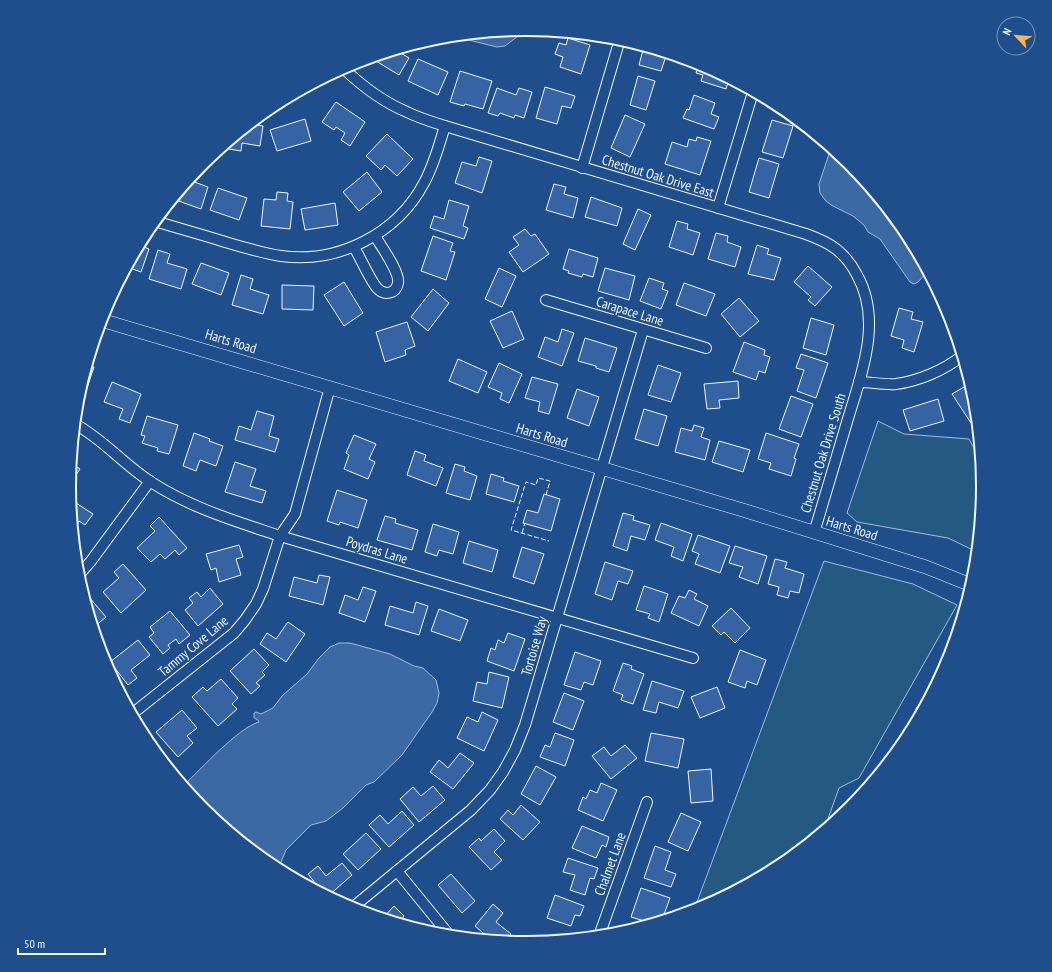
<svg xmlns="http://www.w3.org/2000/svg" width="1052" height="972" viewBox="0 0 1052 972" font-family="'PT Sans Narrow',sans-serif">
  <rect width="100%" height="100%" fill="#1f4e8c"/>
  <g fill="#245a82" stroke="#a8bbd7">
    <path d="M878 421 904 434 969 439 980 459 983 486 977 552 948 538 857 522 847 513Z"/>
    <path d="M824 561 913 584 957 605 859 778 839 788 824 830 780 866 701 908 694 910Z"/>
  </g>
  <g fill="#3b69a3" stroke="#a8bbd7">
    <path d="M524 29 522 33 505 46 497 47 461 38 458 36Z"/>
    <path d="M831 148 849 163 906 232 927 272 918 282 914 284 910 282 880 239 868 232 864 225 853 216 831 205 825 200 820 193 819 184Z"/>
    <path d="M339 643H350L390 654 414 666 423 668 436 680 439 693 437 703 432 712 402 755 374 782 366 785 343 808 326 821 311 825 286 850 281 862 277 867H274L203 809 183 786C201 769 238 728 259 722L258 720 254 718V713L256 712 261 714 273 708 282 696 307 674 319 658 330 647Z"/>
  </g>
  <g fill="#3563a3" stroke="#f2f6ff">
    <path d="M568 38 590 45 581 74 560 67 563 57 555 54 559 43 566 45Z"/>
    <path d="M644 46 667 53 661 71 639 65Z"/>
    <path d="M396 50 409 58 399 75 371 58Z"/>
    <path d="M418 59 448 72 438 95 408 81Z"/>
    <path d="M699 63 729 79 726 89 701 81 703 75 696 73Z"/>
    <path d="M460 71 492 81 483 109 465 104 464 106 450 102Z"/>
    <path d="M638 76 655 81 646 110 630 105Z"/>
    <path d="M545 87 575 96 571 108 562 106 557 124 536 118Z"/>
    <path d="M497 88 516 95 519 88 532 92 524 118 515 115 514 118 500 113 498 116 488 113Z"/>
    <path d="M694 95 715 103 711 114 719 117 714 129 683 118 687 109 689 110Z"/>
    <path d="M336 102 365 122 350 146 341 140 345 133 336 127 334 130 322 122Z"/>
    <path d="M625 115 645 124 630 157 611 148Z"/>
    <path d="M305 119 311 141 277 151 270 130Z"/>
    <path d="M772 120 793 126 783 158 762 152Z"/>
    <path d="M250 124 263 126 260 146 242 143 241 151 223 148Z"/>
    <path d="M387 134 413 159 397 176 385 165 381 170 366 156Z"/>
    <path d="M697 137 711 141 700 175 665 164 672 142 687 147 689 139 696 141Z"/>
    <path d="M479 157 492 161 482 193 455 183 462 162 476 166Z"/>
    <path d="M759 158 779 164 769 198 749 192Z"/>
    <path d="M367 172 382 192 359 211 343 192Z"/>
    <path d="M189 180 208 187 201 209 173 199Z"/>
    <path d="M554 184 566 187 564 194 578 198 573 218 546 210Z"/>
    <path d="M218 188 247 198 239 220 210 210Z"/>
    <path d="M277 192 288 193 287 201 293 202 290 229 261 226 264 199 276 200Z"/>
    <path d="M591 197 622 208 617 226 585 217Z"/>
    <path d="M449 200 469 206 463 226 468 228 464 239 430 228 434 216 444 219Z"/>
    <path d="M335 203 338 225 305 230 301 209Z"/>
    <path d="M638 209 651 215 635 250 623 244Z"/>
    <path d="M677 221 688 224 687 229 700 233 693 255 669 247Z"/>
    <path d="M525 229 531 236 535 234 549 254 523 272 509 252 519 245 513 237Z"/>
    <path d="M716 233 728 236 727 242 741 247 735 267 708 259Z"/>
    <path d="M433 236 453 243 450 251 455 252 446 280 421 271Z"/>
    <path d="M139 245 149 249 141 272 127 267Z"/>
    <path d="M757 245 769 249 767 254 781 258 774 280 748 274Z"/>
    <path d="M569 249 598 258 593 277 583 274 582 277 568 273 569 271 563 269Z"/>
    <path d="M158 250 170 254 167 263 187 269 181 289 149 279Z"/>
    <path d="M201 263 229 273 221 295 192 284Z"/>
    <path d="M808 266 832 287 815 306 808 300 811 297 794 282Z"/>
    <path d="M499 268 516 276 502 307 485 299Z"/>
    <path d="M605 268 635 276 629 300 598 291Z"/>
    <path d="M241 275 253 279 250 289 269 295 263 314 232 305Z"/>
    <path d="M649 278 664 283 662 289 668 291 661 309 640 301Z"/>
    <path d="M344 282 363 313 344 326 324 295Z"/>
    <path d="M684 283 715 294 706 316 676 305Z"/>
    <path d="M282 285 314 286 313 310 282 309Z"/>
    <path d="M433 289 449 303 428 331 411 317Z"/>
    <path d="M739 298 759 321 740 337 721 314Z"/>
    <path d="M899 308 913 312 911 319 923 322 914 352 902 348 904 340 891 336Z"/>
    <path d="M512 311 524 339 503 348 490 321Z"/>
    <path d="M811 318 834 325 826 355 803 348Z"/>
    <path d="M407 322 415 346 405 350 406 355 385 362 376 332Z"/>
    <path d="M562 329 574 333 562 366 538 357 545 337 558 342Z"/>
    <path d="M585 338 617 348 609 372 596 368V366L578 361Z"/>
    <path d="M744 342 765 350 764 355 770 357 765 373 759 371 756 380 733 372Z"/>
    <path d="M801 354 828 363 816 398 797 391 804 370 796 368Z"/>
    <path d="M458 359 487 372 478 393 449 381Z"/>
    <path d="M499 363 522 374 509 403 500 399 502 393 488 387Z"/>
    <path d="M87 365 94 367 85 394 79 392Z"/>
    <path d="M658 365 681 373 671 402 648 395Z"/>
    <path d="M532 377 558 384 549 414 538 411 540 402 525 398Z"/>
    <path d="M738 381 739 398 719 400 720 408 707 409 704 384Z"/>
    <path d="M112 382 141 394 130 423 119 419 123 409 104 402Z"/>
    <path d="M964 387 969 395 973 392 974 397 976 419 971 423 952 394Z"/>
    <path d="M577 389 599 397 589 426 567 418Z"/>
    <path d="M791 396 813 404 801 437 779 429Z"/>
    <path d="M938 399 944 421 910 431 903 410Z"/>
    <path d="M644 409 667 416 658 446 635 439Z"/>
    <path d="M257 411 274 416 269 436 279 439 275 452 235 440 239 426 251 430Z"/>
    <path d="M147 416 178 425 169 454 157 451 158 448 142 443 145 436 141 435Z"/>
    <path d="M694 425 704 428 701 437 710 440 705 460 675 452 681 428 692 431Z"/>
    <path d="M194 433 210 439 209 441 223 446 216 466 200 460 196 471 183 466Z"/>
    <path d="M766 433 799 444 794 458 796 459 791 476 769 469 771 463 758 459Z"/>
    <path d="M354 435 376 444 369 459 375 462 368 479 344 469 349 455 346 453Z"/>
    <path d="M719 441 750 450 743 472 712 462Z"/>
    <path d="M415 451 426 455 424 461 443 468 436 486 407 475Z"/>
    <path d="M235 462 256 469 250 486 266 491 262 503 225 492Z"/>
    <path d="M71 463 80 469 69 485Z"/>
    <path d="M455 464 465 467 464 471 477 476 470 500 446 493Z"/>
    <path d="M491 474 504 478 503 481 519 486 514 502 486 494Z"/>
    <path d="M337 490 367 500 358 528 340 522 339 525 327 521Z"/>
    <path d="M544 494 560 499 551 531 523 523 527 510 538 513Z"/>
    <path d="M70 499 93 514 85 525 79 521 73 530Z"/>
    <path d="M623 513 634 516 633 520 650 525 645 540 631 536 627 551 613 546Z"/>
    <path d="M385 516 396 519 395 523 418 530 412 550 377 540Z"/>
    <path d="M159 517 187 548 179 555 175 550 165 559 160 554 151 562 137 548 155 531 150 526Z"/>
    <path d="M661 523 692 534 683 561 671 556 674 547 655 540Z"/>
    <path d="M433 524 459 532 453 554 439 550 437 556 425 552Z"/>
    <path d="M698 535 730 546 720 573 695 564 699 554 692 551Z"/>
    <path d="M469 541 498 550 492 572 463 563Z"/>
    <path d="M239 545 243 557 236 559 241 575 219 582 216 568 211 570 206 554Z"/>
    <path d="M735 546 767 556 758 584 739 577 743 567 729 563Z"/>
    <path d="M522 547 544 554 534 584 513 577Z"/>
    <path d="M775 559 787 562 785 568 804 574 799 593 790 591 788 598 777 595 779 587 768 584Z"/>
    <path d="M605 562 633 571 628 584 618 581 612 600 595 594Z"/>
    <path d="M123 564 146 590 121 613 103 592 119 578 114 572Z"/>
    <path d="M319 575 330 577 323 605 289 596 294 577 317 583Z"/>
    <path d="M644 586 668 594 659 622 648 618 650 614 636 610Z"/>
    <path d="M363 587 376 591 365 622 339 613 345 595 358 600Z"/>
    <path d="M210 588 223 604 198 626 185 610 193 603 189 598 197 592 201 597Z"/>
    <path d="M689 590 697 594 694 599 708 606 699 626 671 613 679 596 685 598Z"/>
    <path d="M89 597 106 617 94 627 85 600Z"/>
    <path d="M416 602 428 606 419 635 385 625 390 606 413 613Z"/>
    <path d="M731 608 750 628 735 643 724 632 721 635 712 626Z"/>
    <path d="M439 609 468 620 460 641 431 631Z"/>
    <path d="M170 611 190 635 179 644 176 639 168 645 170 648 163 654 149 637 154 633 150 627Z"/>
    <path d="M288 622 305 634 286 662 260 644 267 633 276 639Z"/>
    <path d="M508 633 525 639 514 671 487 661 491 648 495 650 498 640 504 643Z"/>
    <path d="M138 640 150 655 131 670 137 678 128 685 110 662Z"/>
    <path d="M254 649 269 665 262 672 265 675 256 683 260 686 251 694 230 671Z"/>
    <path d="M740 650 766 660 757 685 747 681 745 688 728 682Z"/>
    <path d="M575 652 601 661 593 685 584 682 581 690 564 685Z"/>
    <path d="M623 663 632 666 631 669 644 674 633 704 621 700 623 695 613 691Z"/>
    <path d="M489 672 509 677 502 708 473 701 477 682 487 684Z"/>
    <path d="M221 679 238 698 232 704 237 709 218 726 192 697 203 687 207 691Z"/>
    <path d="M652 681 684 691 678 708 659 702 656 713 643 710Z"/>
    <path d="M717 687 725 708 700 718 691 697Z"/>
    <path d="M564 693 584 701 573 730 553 722Z"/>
    <path d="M917 707 922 710 915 723 911 721Z"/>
    <path d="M182 710 197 728 187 736 193 743 178 757 156 732Z"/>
    <path d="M482 712 498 720 484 751 457 738 467 717 478 722Z"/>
    <path d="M555 733 574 740 565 766 540 757 545 745 550 747Z"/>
    <path d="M651 733 684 739 678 768 645 761Z"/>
    <path d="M625 745 637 758 611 779 592 756 604 747 611 756Z"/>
    <path d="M460 753 474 763 453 789 430 772 439 760 448 768Z"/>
    <path d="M536 766 556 777 540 805 521 794Z"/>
    <path d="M711 769 713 801 691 803 688 771Z"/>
    <path d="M601 783 617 790 603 821 578 810 583 797 586 799 590 790 597 793Z"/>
    <path d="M433 786 445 800 419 822 400 799 413 787 421 796Z"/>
    <path d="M521 805 540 822 523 840 500 819 508 810 513 815Z"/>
    <path d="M402 811 414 825 389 847 369 825 380 815 388 824Z"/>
    <path d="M681 813 701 822 688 851 668 842Z"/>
    <path d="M582 826 609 837 606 847 602 845 596 858 572 848Z"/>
    <path d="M494 829 505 841 494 852 502 860 491 870 469 847 479 838 481 841Z"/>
    <path d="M366 833 381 849 358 870 343 854Z"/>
    <path d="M655 846 671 852 665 870 676 874 671 887 644 878Z"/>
    <path d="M568 858 598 868 594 879 590 878 585 895 570 890 575 875 563 872Z"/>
    <path d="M342 863 352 875 328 896 324 894 308 874 318 866 326 876Z"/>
    <path d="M451 874 475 901 462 913 438 885Z"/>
    <path d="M641 888 670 898 662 920 651 923 631 917Z"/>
    <path d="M555 895 584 906 580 916 575 915 571 926 547 918Z"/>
    <path d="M493 904 503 913 496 922 511 934 505 941 491 940 475 926Z"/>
    <path d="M394 906 404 916 401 920 406 925 383 918Z"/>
  </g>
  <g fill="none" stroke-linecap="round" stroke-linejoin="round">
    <defs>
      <g id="minor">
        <path d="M343 68C362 86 383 102 407 112 419 118 432 122 445 126L806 234C817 238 827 242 836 249 845 256 852 265 857 275 883 321 861 375 847 422 836 459 825 496 814 533"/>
        <path d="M582 168 620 39"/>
        <path d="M718 208 753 92"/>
        <path d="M155 221C177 228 200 234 222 241 242 247 261 253 281 256 338 264 397 234 424 183 434 165 439 145 445 126"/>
        <path d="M354 247C360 257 370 280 377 288 384 296 396 294 398 283 400 272 381 246 375 236"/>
        <path d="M546 300 706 348"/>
        <path d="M859 382C871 382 884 385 896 384 919 381 944 370 962 356"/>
        <path d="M75 424C103 439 124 465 151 482 191 508 235 521 280 536L693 658"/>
        <path d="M78 576 91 561 150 481"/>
        <path d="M132 714 234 633 245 620 256 604 263 589 280 536 295 514 330 387"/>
        <path d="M397 871 450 936"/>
        <path d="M352 908 471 810 490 790 503 772 515 750 525 725 643 330"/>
        <path d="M599 936 647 802"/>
      </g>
      <path id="tertiary" d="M101 320 746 511 926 567 971 585"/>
    </defs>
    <use href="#minor" stroke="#f2f6ff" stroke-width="12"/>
    <use href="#tertiary" stroke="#f2f6ff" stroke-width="14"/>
    <use href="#minor" stroke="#1f4e8c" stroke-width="10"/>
    <use href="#tertiary" stroke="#1f4e8c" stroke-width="13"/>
    <g stroke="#f2f6ff" stroke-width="1" stroke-dasharray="5 2" stroke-linecap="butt">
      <path d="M546 495 550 481 538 478 536 485 526 482 511 530 549 541"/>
      <path d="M522 533 525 523"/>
    </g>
  </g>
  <g text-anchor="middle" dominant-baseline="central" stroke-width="3" stroke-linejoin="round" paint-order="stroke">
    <g font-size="14" fill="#f2f6ff" stroke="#1f4e8c">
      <text transform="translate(658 176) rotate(17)">Chestnut Oak Drive East</text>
      <text transform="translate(630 311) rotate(17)">Carapace Lane</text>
      <text transform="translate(231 341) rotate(17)">Harts Road</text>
      <text transform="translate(542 435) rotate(17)">Harts Road</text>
      <text transform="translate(823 453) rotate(-73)">Chestnut Oak Drive South</text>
      <text transform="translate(852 528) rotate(17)">Harts Road</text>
      <text transform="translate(377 550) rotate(17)">Poydras Lane</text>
      <text transform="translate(193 646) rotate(-40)">Tammy Cove Lane</text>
      <text transform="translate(534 646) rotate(-74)">Tortoise Way</text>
      <text transform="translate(610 864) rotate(-70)">Chalmet Lane</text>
    </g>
  </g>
  <path d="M0 0H1052V972H0ZM76 486a450 450 0 1 1 900 0a450 450 0 1 1-900 0Z" fill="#1f4e8c" fill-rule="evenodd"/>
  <path fill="none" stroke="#f2f6ff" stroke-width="2" d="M76 486a450 450 0 1 1 900 0a450 450 0 1 1-900 0Z"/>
  <g transform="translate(1016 36) rotate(296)"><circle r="19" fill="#1f4e8c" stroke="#7391ba"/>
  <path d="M0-3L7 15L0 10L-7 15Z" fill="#ffb74d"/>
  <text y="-6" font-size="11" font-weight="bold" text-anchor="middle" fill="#f2f6ff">N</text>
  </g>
  <path d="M18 948v6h87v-6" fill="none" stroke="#f2f6ff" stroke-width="2"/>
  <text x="24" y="948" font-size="12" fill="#f2f6ff" stroke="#1f4e8c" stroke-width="3" paint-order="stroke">50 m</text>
</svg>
